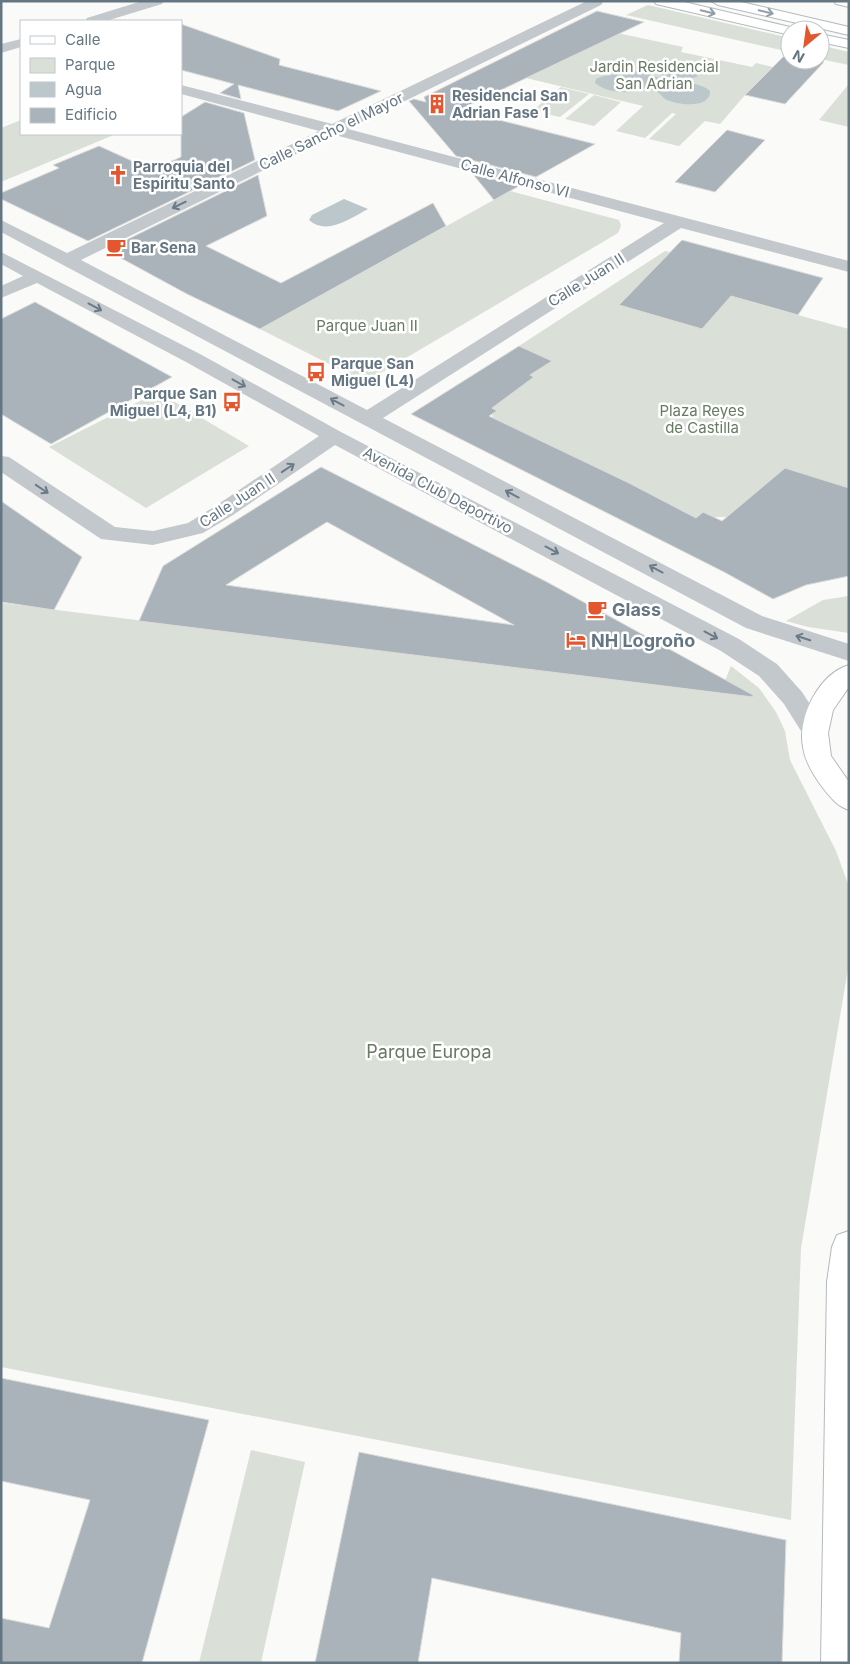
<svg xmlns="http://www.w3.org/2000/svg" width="850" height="1664" viewBox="0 0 850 1664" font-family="Inter,sans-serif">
  <rect width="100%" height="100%" fill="#fafaf8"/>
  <g fill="#dadfd7">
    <path d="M648 5 790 38V52L626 15Z"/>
    <path d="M608 31 683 47 681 52 752 67 756 63 773 67 745 95 720 124 705 121 679 146 649 139 676 114 672 113 645 138 616 131 643 106 526 78 561 61Z"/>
    <path d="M820 45 849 52V65L820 59Z"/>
    <path d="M849 84V127L819 120Z"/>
    <path d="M561 87 589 94 560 117 532 111Z"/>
    <path d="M594 95 621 102 594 126 565 119Z"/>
    <path d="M21 120V134H116L1 182V128Z"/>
    <path d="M510 191 619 220 621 226 618 233 377 375 365 379 355 377 260 329Z"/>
    <path d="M665 251 670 252 619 305 694 327 710 309 697 275 754 303 849 329V488L785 468 727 517H713L703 512 697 517 698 522 544 442 535 438 531 440 495 421 492 415 497 411 491 407 522 382 526 383 533 377 530 375 551 361 519 346Z"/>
    <path d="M158 392 249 446 146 508 49 447Z"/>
    <path d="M849 596V633L808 627 786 621 823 600Z"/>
    <path d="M1 603 720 693 731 666 759 688 776 712 785 731 790 760 836 851 849 887V963L801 1248 791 1520 1 1367Z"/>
    <path d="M251 1450 305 1462 261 1663H199Z"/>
  </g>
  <g fill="#bbc7cb">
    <path d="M644 58 662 67 693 73 698 76C685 84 645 73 636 61Z"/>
    <path d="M627 71C642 70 654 77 669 81 683 84 698 81 710 91 711 109 678 105 667 100 661 97 659 90 651 89 645 88 639 91 632 92 621 93 604 91 595 83L596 79C605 74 617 76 627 71Z"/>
    <path d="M344 199 368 209C351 218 327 236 309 220L312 215Z"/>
  </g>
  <g fill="#aab3b9" stroke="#dcdcda" fill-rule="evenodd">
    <path d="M597 11 644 22 459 110 595 144 536 177 456 156 409 101 414 99 426 102 424 97Z"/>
    <path d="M181 24 280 59 279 65 381 91 338 111 238 85 241 99 220 93 234 84 181 70Z"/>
    <path d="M786 54H790V60L824 62 785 104 745 95Z"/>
    <path d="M205 102 244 113 255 160 88 241 1 199V193L59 168 53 165 99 146 152 170 181 157V117Z"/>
    <path d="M727 130 765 140 715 192 675 182Z"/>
    <path d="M472 173 519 186 494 200Z"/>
    <path d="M258 175 267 216 206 246 281 283 433 203 446 226 260 329 187 294 106 250Z"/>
    <path d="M682 240 756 260 823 278 798 315 731 296 702 329 619 305Z"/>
    <path d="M35 302 172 377 51 444 1 414V319Z"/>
    <path d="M519 346 552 361 530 375 534 377 492 408 497 411 489 416 629 483 696 518 703 512 722 521 785 468 849 488V576L806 585 773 599 724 572 411 414Z"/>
    <path d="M321 467 547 582 753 695V697L139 621 163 566ZM327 522 514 625 226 585Z"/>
    <path d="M1 501 82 557 54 610 1 602Z"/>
    <path d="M1 1378 209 1420 142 1663H1V1618L49 1628 90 1500 1 1481Z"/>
    <path d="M359 1452 786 1540 782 1663H679L681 1633 432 1578 418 1663H315Z"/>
  </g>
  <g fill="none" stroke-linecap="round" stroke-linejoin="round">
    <defs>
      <g id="secondary">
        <path d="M849 665V687L833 710 828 733 831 756 849 782V810C837 806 831 798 823 788 814 776 805 762 803 747 797 717 819 674 849 665Z"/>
        <path d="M849 1231V1663H821L827 1282 832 1247 837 1235Z"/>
      </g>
      <g id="primary">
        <path d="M654 1H680L790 27 796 30H790V35L656 4Z"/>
        <path d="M834 1H849V7L836 4Z"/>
        <path d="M820 34 849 40V48L820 42Z"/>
      </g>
      <path id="highway" d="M711 1H737L849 27V35L718 5Z"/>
    </defs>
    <use href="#secondary" stroke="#b3babf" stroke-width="2"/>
    <use href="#primary" stroke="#b5babe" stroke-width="2"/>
    <use href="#highway" stroke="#b4b9bd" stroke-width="2"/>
    <g fill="#c3c8cc" fill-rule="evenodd">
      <path d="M142 1H164L162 4 106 21H85L87 18Z"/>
      <path d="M587 1 603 2 601 5 348 129 849 261V272L681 228 383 418 762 616 849 644V661L746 628 1 232V220L67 253 319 131 181 94V85L332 124ZM335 135 664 223 367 410 81 260Z"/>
      <path d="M21 39V47L1 53V44Z"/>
      <path d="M1 252 200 354 341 432 739 639 777 664 802 692 828 732 824 739 815 741 806 739 784 704 759 676 721 651 335 445 233 515 203 533 153 545 101 539 1 472V456L9 457 115 527 153 531 188 523 217 505 319 436 186 362 37 283 1 298V286L23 276 1 264Z"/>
    </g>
    <use href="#secondary" fill="#fff" fill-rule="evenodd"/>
    <use href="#primary" fill="#fff" fill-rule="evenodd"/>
    <use href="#highway" fill="#fff" fill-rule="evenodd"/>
  </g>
  <defs><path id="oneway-shaft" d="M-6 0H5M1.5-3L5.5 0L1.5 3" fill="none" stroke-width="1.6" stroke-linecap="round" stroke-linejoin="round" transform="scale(1.25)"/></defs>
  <g stroke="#939fa8">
    <use href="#oneway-shaft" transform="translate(708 12) rotate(13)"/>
    <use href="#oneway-shaft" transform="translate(766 12) rotate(13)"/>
  </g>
  <g stroke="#6a7a87">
    <use href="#oneway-shaft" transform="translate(179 205) rotate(154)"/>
    <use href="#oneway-shaft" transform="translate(95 307) rotate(28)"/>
    <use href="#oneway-shaft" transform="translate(239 383) rotate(29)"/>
    <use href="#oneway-shaft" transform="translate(337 402) rotate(-152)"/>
    <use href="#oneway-shaft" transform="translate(288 468) rotate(-34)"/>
    <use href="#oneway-shaft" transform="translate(42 489) rotate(34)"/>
    <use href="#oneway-shaft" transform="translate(512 494) rotate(-152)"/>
    <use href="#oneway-shaft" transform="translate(552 550) rotate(28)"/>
    <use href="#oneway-shaft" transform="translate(656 569) rotate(-152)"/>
    <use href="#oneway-shaft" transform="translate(711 635) rotate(28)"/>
    <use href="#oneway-shaft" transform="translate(803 638) rotate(-162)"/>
  </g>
  <defs>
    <symbol id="building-bare" viewBox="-9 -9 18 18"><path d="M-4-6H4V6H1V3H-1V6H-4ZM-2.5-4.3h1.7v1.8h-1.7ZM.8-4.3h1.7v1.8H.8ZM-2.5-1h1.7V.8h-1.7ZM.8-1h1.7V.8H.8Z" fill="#e4572e" stroke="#fff" stroke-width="2.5" paint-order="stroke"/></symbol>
    <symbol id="church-bare" viewBox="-9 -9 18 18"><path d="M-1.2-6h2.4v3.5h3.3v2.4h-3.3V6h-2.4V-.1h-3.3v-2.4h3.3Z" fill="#e4572e" stroke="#fff" stroke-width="2.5" paint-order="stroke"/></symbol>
    <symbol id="cafe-bare" viewBox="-9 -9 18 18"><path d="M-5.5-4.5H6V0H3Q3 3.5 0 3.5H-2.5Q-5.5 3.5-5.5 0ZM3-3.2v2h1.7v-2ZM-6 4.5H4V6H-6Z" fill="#e4572e" stroke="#fff" stroke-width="2.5" paint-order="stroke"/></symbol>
    <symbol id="bus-bare" viewBox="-9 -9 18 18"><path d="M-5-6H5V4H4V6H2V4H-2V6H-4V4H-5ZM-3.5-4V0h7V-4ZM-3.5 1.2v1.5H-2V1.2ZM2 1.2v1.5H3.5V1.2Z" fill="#e4572e" stroke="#fff" stroke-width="2.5" paint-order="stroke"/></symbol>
    <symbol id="hotel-bare" viewBox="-9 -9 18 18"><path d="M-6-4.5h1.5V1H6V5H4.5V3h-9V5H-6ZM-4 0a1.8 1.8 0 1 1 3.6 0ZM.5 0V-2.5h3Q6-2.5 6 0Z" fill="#e4572e" stroke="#fff" stroke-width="2.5" paint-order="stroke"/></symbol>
  </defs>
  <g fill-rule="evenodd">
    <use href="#building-bare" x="423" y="90" width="28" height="28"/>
    <use href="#church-bare" x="104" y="161" width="28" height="28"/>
    <use href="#cafe-bare" x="102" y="233" width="28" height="28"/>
    <use href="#bus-bare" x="302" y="358" width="28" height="28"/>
    <use href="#bus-bare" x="218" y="388" width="28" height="28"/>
    <use href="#cafe-bare" x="583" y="595" width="28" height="28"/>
    <use href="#hotel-bare" x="562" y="626" width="28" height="28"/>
  </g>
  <g text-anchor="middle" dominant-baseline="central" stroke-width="5" stroke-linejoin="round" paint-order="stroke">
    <g font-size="15" fill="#687a64" stroke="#fff">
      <text x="654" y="66">Jardin Residencial<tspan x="654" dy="17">San Adrian</tspan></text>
      <text x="367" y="325">Parque Juan II</text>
      <text x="702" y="410">Plaza Reyes<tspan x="702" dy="17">de Castilla</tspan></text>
    </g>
    <g font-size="15" font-weight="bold" fill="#657683" stroke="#fff" text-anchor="start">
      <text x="452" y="95">Residencial San<tspan x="452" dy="17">Adrian Fase 1</tspan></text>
      <text x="133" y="166">Parroquia del<tspan x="133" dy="17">Espíritu Santo</tspan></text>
      <text x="131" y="247">Bar Sena</text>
      <text x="331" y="363">Parque San<tspan x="331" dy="17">Miguel (L4)</tspan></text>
      <text x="217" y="393" text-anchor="end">Parque San<tspan x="217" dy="17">Miguel (L4, B1)</tspan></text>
    </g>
    <g font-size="15" fill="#657683" stroke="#fff">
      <text transform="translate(331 131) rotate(-26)">Calle Sancho el Mayor</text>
      <text transform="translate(515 178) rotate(15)">Calle Alfonso VI</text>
      <text transform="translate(586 280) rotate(-32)">Calle Juan II</text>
      <text transform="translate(438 490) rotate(28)">Avenida Club Deportivo</text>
      <text transform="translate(237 500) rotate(-33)">Calle Juan II</text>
    </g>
    <g font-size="18" font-weight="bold" fill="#657683" stroke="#fff" text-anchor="start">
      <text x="612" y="609">Glass</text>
      <text x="591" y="640">NH Logroño</text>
    </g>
    <g font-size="18" fill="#687a64" stroke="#fff">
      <text x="429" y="1051">Parque Europa</text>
    </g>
  </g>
  <rect width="850" height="1664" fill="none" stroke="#657683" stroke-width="5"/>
  <rect x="20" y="20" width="162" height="115" fill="#ffffff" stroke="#c1c8cd"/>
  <rect x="30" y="36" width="25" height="8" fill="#ffffff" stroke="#c1c8cd"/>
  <text x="65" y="45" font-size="15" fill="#657683">Calle</text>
  <rect x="30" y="58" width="25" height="15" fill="#dadfd7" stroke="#c1c8cd"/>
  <text x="65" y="70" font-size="15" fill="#657683">Parque</text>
  <rect x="30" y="82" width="25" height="15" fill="#bbc7cb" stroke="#c1c8cd"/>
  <text x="65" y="95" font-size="15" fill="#657683">Agua</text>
  <rect x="30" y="108" width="25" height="15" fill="#aab3b9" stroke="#c1c8cd"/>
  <text x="65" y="120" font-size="15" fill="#657683">Edificio</text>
  <g transform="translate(805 45) rotate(209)"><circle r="24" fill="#ffffff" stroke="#c1c8cd"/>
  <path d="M0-4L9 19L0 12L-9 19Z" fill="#e4572e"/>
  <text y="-8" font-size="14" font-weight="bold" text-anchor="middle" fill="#657683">N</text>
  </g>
</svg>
